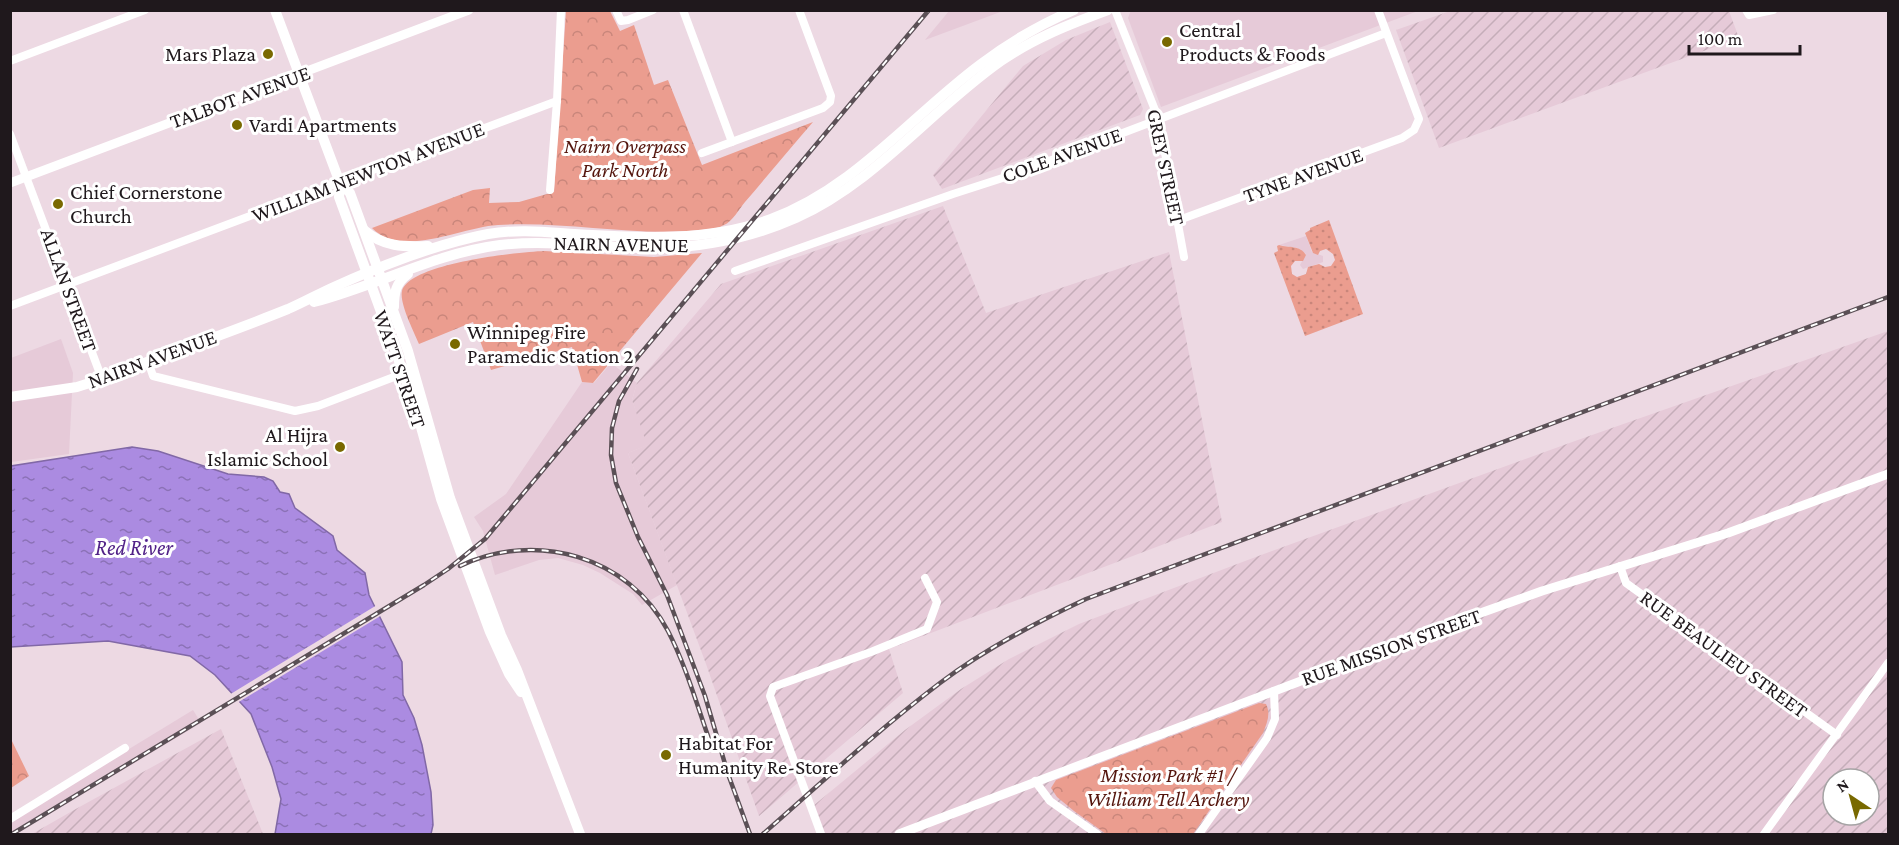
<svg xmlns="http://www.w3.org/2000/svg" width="1899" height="845" viewBox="0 0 1899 845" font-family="'Crimson Pro',serif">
  <defs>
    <pattern id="industrial-furrows" width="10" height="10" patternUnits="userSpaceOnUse" patternTransform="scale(1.5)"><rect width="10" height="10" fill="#e6cad8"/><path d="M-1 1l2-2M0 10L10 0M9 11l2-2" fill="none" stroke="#c5adb9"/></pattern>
    <pattern id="grass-dots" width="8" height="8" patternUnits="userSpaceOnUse" patternTransform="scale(1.5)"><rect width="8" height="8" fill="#eb9d8f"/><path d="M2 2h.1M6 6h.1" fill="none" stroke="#c9867b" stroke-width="1.8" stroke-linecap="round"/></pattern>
    <pattern id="park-crowns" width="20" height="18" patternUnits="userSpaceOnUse" patternTransform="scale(1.5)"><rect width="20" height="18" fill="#eb9d8f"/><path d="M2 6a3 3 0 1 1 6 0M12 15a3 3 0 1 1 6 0" fill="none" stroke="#c9867b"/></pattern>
    <pattern id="water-ripples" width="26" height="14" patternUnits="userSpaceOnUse" patternTransform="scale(1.5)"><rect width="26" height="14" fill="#ab8be1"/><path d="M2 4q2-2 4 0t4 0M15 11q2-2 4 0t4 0" fill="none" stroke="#8b71b6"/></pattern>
  </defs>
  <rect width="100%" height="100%" fill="#edd9e3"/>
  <g fill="#e6cad8">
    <path d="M1131 10 1418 11 1161 107 1128 18Z"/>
    <path d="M949 11V10L1003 11 925 40Z"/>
    <path d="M1306 236 1312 252 1323 256V262L1303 269 1300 265 1306 254 1297 248 1279 245Z"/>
    <path d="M61 339 73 373 69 454 11 462V358Z"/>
    <path d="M611 363 637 383 632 400 648 445 628 453 677 585 642 605 633 594 600 573 583 565 558 558 539 560 495 575 483 531 474 517 506 494 582 382 594 383Z"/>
    <path d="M193 710 201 723 16 834H11V821Z"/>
  </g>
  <g fill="url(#industrial-furrows)" fill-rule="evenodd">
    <path d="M1729 11 1739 38 1439 148 1396 30 1450 11Z"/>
    <path d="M1110 22 1143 109 1140 115 942 189 933 175 1023 66 1066 40Z"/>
    <path d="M943 206 986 313 1169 252 1222 522 889 649 903 693 759 816 706 664 628 453 647 445 632 400 637 383 721 284Z"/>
    <path d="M1888 331V834H823L813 806 905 730 961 689 1009 659 1079 624 1253 558 1575 441ZM1833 779H1869V815H1833Z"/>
    <path d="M221 729 263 834H32L74 810Z"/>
  </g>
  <path fill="url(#grass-dots)" d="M1329 220 1363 314 1305 336 1274 253 1278 251 1277 246 1279 245C1289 248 1300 245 1306 255L1303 261H1295L1291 266 1292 274 1297 277 1306 274 1308 267 1319 264 1325 267 1331 266 1335 260 1333 254 1326 249 1320 251 1318 255 1313 253 1305 233 1310 230V228Z"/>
  <g fill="url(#park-crowns)">
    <path d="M566 11H610L620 31 634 25 654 85 668 80 702 165 813 122C790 149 768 175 745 202 740 208 732 222 724 225 715 230 699 230 688 231 625 235 561 221 498 225 461 227 402 259 372 228L473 190 490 188 489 203 519 202 554 192Z"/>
    <path d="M544 251 654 257 702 253 593 383 582 382 572 347 491 370 473 322 419 344C414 332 399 303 402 291 410 263 518 252 544 251Z"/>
    <path d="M1259 703 1266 704C1271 714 1267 723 1263 733L1193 834H1106L1074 811 1057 797 1051 788 1056 780Z"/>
    <path d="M10 737 29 776 11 788H10Z"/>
  </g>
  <path fill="url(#water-ripples)" stroke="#8168a6" stroke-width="1.5" d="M132 447 158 451 228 474 264 477 273 481 280 492 289 494 295 508 333 536 337 550 365 573 369 595 402 662 403 695 414 718 422 745 431 792 433 825 431 834H275L281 799 272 767 251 714 215 675 190 656 108 641 11 647V466Z"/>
  <path fill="#edd9e3" d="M377 605 382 615 237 703 229 695Z"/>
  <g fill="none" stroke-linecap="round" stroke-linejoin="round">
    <g stroke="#fff" stroke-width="8">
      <path d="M616 10 621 21 628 20 653 10"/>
      <path d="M683 10 732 142"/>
      <path d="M1115 10 1159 120 1184 257"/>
      <path d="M1746 10 1749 15 1773 10"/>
      <path d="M10 61 145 10"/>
      <path d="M10 134 102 379"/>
      <path d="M702 153 823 108 830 102 831 96 799 10"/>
      <path d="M550 190 557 101 561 10"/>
      <path d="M1179 220 1402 138 1414 130 1419 119 1378 10"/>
      <path d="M735 271 953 194 1015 174 1386 33"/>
      <path d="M10 306 557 101"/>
      <path d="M148 361 153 376 295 411 318 406 407 372"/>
      <path d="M1620 566 1626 583 1837 735"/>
      <path d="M1035 781 1050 801 1097 834"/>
      <path d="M10 819 125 748"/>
      <path d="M821 834 770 696 773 687 871 652 927 629 937 602 925 578"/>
      <path d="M1199 834 1267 738 1275 719 1274 691"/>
      <path d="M1764 834 1888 663"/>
    </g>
    <g stroke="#fff" stroke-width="9">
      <path d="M10 183 469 10"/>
      <path d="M899 834 1461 620 1542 591 1728 533 1888 474"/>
    </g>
    <g stroke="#fff" stroke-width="10">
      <path d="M275 10 340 183 350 193 408 351 450 498 501 635 517 670 580 834"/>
      <path d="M340 183 339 197 414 402 441 499 490 632 509 674 521 692"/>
      <path d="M364 230C383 247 404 247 428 246"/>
      <path d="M314 302C376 286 436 253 500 245 553 239 606 249 659 248 706 247 753 237 796 218 876 182 931 110 1001 61 1034 38 1070 24 1108 10"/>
      <path d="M394 307C394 292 396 283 408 274"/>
      <path d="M10 397 77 387 102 379C164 355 226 334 288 309 304 302 320 293 336 286 385 264 436 244 488 234 517 229 545 232 574 234 641 238 707 242 771 219 855 188 911 116 981 64 1010 42 1041 24 1074 10"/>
    </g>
    <defs>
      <g id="rail">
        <path d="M637 369 619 401 612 428 611 455 616 483 638 537 667 595 705 696 728 774 750 834"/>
        <path d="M460 566C535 530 629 556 668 631 686 666 697 705 710 742"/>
        <path d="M12 834 424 585 448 569 485 539 929 10"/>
        <path d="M763 834C821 783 878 730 940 683 985 649 1035 623 1086 599L1888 297"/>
      </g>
    </defs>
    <use href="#rail" stroke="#5b5056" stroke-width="4.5"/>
    <use href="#rail" stroke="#fff" stroke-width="2" stroke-dasharray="7" stroke-linecap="butt"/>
  </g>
  <g fill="#796900" stroke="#fff" stroke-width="2">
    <circle cx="1167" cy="42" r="6"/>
    <circle cx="268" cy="54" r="6"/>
    <circle cx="237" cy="125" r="6"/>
    <circle cx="58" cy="204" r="6"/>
    <circle cx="455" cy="344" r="6"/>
    <circle cx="340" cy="447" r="6"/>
    <circle cx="666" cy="755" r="6"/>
  </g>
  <g text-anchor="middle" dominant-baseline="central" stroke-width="6" stroke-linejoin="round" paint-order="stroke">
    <g font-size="21" fill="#1f181c" stroke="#fff" text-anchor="start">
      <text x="1179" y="30">Central<tspan x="1179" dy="24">Products &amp; Foods</tspan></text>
      <text x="256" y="54" text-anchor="end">Mars Plaza</text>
      <text x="249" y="125">Vardi Apartments</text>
      <text x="70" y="192">Chief Cornerstone<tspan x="70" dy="24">Church</tspan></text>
      <text x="467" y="332">Winnipeg Fire<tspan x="467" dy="24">Paramedic Station 2</tspan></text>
      <text x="328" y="435" text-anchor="end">Al Hijra<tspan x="328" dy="24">Islamic School</tspan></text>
      <text x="678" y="743">Habitat For<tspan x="678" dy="24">Humanity Re-Store</tspan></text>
    </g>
    <g font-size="21" fill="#1f181c" stroke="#fff">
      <text transform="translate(240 97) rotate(-20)">TALBOT AVENUE</text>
      <text transform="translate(1062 155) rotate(-20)">COLE AVENUE</text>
      <text transform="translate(1166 167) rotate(78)">GREY STREET</text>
      <text transform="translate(368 172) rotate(-21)">WILLIAM NEWTON AVENUE</text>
      <text transform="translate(1303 175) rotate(-20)">TYNE AVENUE</text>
      <text transform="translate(621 244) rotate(1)">NAIRN AVENUE</text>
      <text transform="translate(69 290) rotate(70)">ALLAN STREET</text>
      <text transform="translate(152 359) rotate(-20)">NAIRN AVENUE</text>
      <text transform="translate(400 369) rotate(71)">WATT STREET</text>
      <text transform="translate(1391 647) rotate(-20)">RUE MISSION STREET</text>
      <text transform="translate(1724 654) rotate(36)">RUE BEAULIEU STREET</text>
    </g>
    <g font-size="21" font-style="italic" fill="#54150d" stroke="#fff">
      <text x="625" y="146">Nairn Overpass<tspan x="625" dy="24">Park North</tspan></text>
      <text x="1168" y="775">Mission Park #1 /<tspan x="1168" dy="24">William Tell Archery</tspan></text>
    </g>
    <g font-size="22" font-style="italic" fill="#512287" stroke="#fff">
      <text x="134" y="547">Red River</text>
    </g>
  </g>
  <rect width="1899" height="845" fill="none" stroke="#1f181c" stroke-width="24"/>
  <g transform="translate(1851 797) rotate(324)"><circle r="28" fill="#ffffff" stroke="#a5a3a4" stroke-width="1.5"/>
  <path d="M0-4.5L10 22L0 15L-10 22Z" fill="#796900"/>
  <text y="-9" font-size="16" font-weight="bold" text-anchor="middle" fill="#1f181c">N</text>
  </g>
  <path d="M1689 45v9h111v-9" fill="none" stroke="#1f181c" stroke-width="3"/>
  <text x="1698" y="45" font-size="18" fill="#1f181c" stroke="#ffffff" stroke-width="4.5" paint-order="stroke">100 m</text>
</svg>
